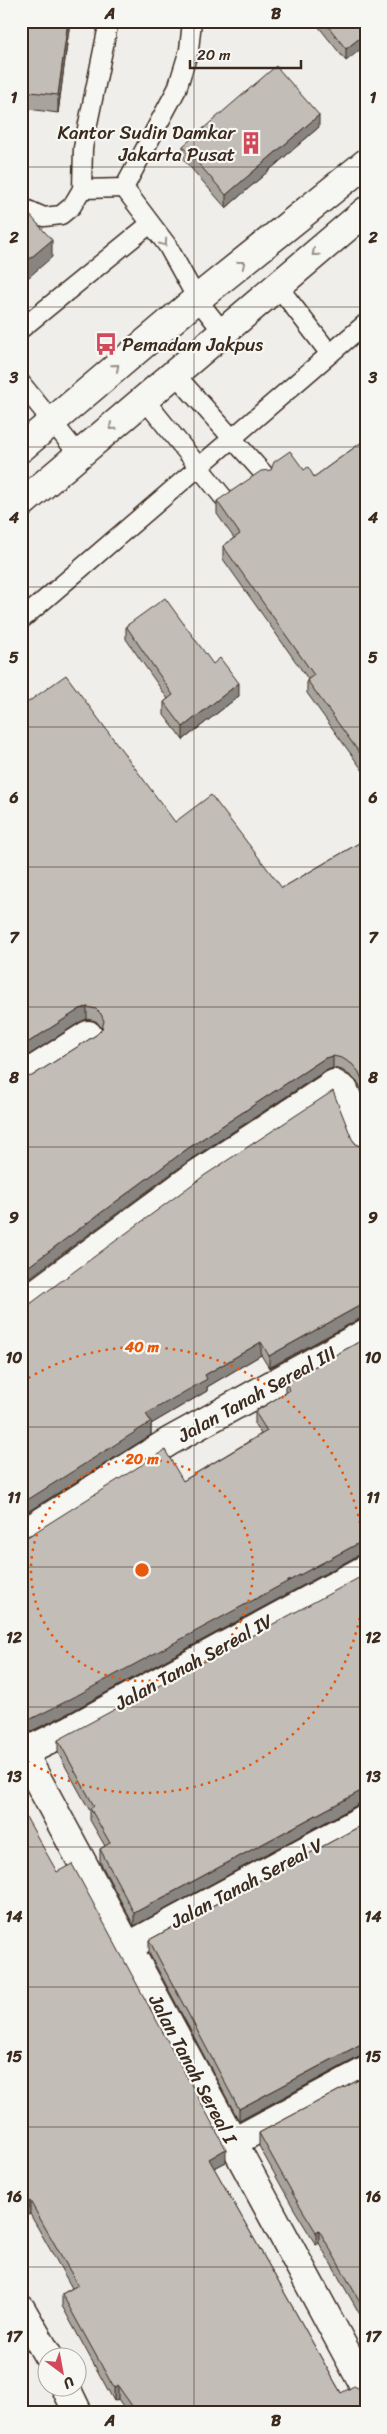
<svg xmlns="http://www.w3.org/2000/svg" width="387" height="2434" viewBox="0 0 387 2434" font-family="Sriracha,sans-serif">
  <rect width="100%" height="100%" fill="#efeeea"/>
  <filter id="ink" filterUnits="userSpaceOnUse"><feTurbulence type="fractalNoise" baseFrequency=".02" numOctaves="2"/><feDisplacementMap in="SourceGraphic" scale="10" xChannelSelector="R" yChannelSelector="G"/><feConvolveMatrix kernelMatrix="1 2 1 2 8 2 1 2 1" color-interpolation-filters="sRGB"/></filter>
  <g filter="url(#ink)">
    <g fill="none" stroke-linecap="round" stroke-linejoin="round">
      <defs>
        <g id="service">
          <path d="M192 21 189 50 177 89 124 188 167 245 197 299 223 332"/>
          <path d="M82 189 124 188"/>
          <path d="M21 207 44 217 61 215 72 206 82 189 83 148 109 21"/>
          <path d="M277 285 330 354"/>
          <path d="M21 329 150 224"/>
          <path d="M174 373 264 474"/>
          <path d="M21 383 79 455"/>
          <path d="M144 399 223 497"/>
          <path d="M21 620 366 323"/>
        </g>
        <g id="minor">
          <path d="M24 1076 88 1035"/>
          <path d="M21 1304 196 1175 334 1084 344 1090 366 1145"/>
          <path d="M21 1535 170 1441 366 1333"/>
          <path d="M21 1749 366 2389"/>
          <path d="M21 1754 70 1730 366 1569"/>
          <path d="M127 1947 366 1818"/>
          <path d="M232 2143 366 2071"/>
        </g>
        <g id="tertiary">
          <path d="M21 2309 48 2356"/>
          <path d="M65 2386 78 2413"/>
        </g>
        <g id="secondary">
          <path d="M21 448 197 299 366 163"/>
          <path d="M21 504 366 211"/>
        </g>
      </defs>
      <use href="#service" stroke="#3b2a1e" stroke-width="21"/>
      <use href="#minor" stroke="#3b2a1e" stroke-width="31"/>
      <use href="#tertiary" stroke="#3b2a1e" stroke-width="31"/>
      <use href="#secondary" stroke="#3b2a1e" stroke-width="31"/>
      <path stroke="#3b2a1e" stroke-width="3" stroke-dasharray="1 4" stroke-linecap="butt" d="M27 2413 38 2407"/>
      <use href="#service" stroke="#f6f6f2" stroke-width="18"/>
      <use href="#minor" stroke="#f6f6f2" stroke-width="28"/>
      <use href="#tertiary" stroke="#f6f6f2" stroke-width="28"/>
      <use href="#secondary" stroke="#f6f6f2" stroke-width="28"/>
    </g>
    <g fill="#a7a39d" stroke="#3b2a1e">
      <path d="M21 21H70L58 113 21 108Z"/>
      <path d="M314 21H366L346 61Z"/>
      <path d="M319 127 226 208 183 159V146Z"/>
      <path d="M366 439V775L307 693V680L308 679 223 559V546L234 538 217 514V501L304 470 314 477Z"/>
      <path d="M126 626 213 664 239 696 183 740 164 715V702L168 699 126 639Z"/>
      <path d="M175 822 282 888 366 839V1102L359 1084 352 1077 342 1070 333 1068 325 1071 187 1162 32 1076 96 1035 102 1029 101 1027 96 1021 87 1019 80 1022Z"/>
      <path d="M366 822V837L365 836V823Z"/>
      <path d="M352 1139 356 1144 363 1148 366 1147V1318L359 1319 269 1368 261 1355 207 1387V1391L151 1424V1435L21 1516V1306L23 1307 30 1304Z"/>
      <path d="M366 1338V1554L359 1555 63 1716 25 1734 21 1735V1538L183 1481 261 1434 255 1425V1412L285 1393V1383Z"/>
      <path d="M58 1740 359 1804 134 1926 100 1862V1849L105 1846 90 1820V1811L58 1753Z"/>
      <path d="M366 1823V2056L359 2057 239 2121 149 1953V1940Z"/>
      <path d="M57 1872 226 2162 214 2168 341 2393 366 2413H128L118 2399 114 2401 62 2306V2294L72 2288 30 2214 21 2218Z"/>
      <path d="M366 2076V2339L361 2331 362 2318 319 2243 316 2245 294 2209 259 2146V2133Z"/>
    </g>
    <g fill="#888480" stroke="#3b2a1e">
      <path d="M68 21H70L58 113V95Z"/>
      <path d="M366 33V45L346 61V49Z"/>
      <path d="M319 115V127L226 208V195Z"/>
      <path d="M52 240V257L21 284V266Z"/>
      <path d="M239 683V696L183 740V727Z"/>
      <path d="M87 1007V1019L80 1022 21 1060V1047L80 1009Z"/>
      <path d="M333 1056V1068L325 1071 187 1162 21 1284V1272L187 1149 325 1058Z"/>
      <path d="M366 1305V1318L359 1319 269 1368V1356L359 1306Z"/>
      <path d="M261 1342V1355L207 1387V1391L151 1424V1435L21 1516V1504L146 1414 205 1375Z"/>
      <path d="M366 1541V1554L359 1555 63 1716 25 1734V1722L359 1543Z"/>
      <path d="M366 1790V1802L359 1804 134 1926V1913L359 1792Z"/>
      <path d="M366 2043V2056L359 2057 239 2121V2109L359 2045Z"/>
      <path d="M226 2149V2162L209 2171V2159Z"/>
      <path d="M30 2201V2214L21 2218V2206Z"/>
      <path d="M319 2230V2243L316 2245V2232Z"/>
      <path d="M118 2386V2399L114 2401V2388Z"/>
    </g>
    <g fill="#c2bdb7" stroke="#3b2a1e">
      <path d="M21 21H68L58 95 21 91Z"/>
      <path d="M324 21H366V33L346 49Z"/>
      <path d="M276 66 319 115 226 195 183 146Z"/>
      <path d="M21 205 52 240 21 266Z"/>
      <path d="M366 439V762L307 680 314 675 223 546 240 534 217 501 261 471 271 470 274 462 290 451 304 470 308 467 314 477Z"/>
      <path d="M165 598 213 664 220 658 239 683 183 727 164 702 173 695 126 626Z"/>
      <path d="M66 675 175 822 211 795 282 888 366 839V1090L359 1072 352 1064 342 1058 333 1056 325 1058 187 1149 21 1272V1078L32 1076 96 1035 102 1029 104 1021 101 1014 96 1009 87 1007 80 1009 21 1047V707Z"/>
      <path d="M333 1091 352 1139 356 1144 363 1148 366 1147V1305L359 1306 269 1356 261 1342 205 1375 207 1379 146 1414 151 1422 21 1504V1306L23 1307 30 1304 205 1175Z"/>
      <path d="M366 1338V1541L359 1543 63 1703 25 1722H21V1538L29 1536 165 1450 183 1481 267 1431 255 1412 290 1390 285 1383Z"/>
      <path d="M366 1574V1790L359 1792 134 1913 100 1849 110 1843 90 1808 94 1806 58 1740Z"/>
      <path d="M21 1808 57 1872 72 1864 226 2149 209 2159 341 2393 354 2386 366 2392V2413H137L118 2386 114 2388 62 2294 78 2285 30 2201 21 2206Z"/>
      <path d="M366 1823V2043L359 2045 239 2109 149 1940Z"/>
      <path d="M366 2076V2312L319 2230 316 2232 294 2196 259 2133Z"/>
      <path d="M366 2316V2326L361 2318Z"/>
    </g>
    <defs><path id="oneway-chevron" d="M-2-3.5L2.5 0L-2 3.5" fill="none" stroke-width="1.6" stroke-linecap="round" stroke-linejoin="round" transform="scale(1.25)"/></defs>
    <g stroke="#989088">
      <use href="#oneway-chevron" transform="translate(164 243) rotate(55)"/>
      <use href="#oneway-chevron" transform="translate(315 253) rotate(139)"/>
      <use href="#oneway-chevron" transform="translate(242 264) rotate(-38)"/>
      <use href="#oneway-chevron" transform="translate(116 367) rotate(-40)"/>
      <use href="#oneway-chevron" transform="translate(112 427) rotate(139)"/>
    </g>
  </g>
  <path fill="none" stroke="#3b2a1e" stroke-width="1" stroke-opacity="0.55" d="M194 21V2413M21 167H366M21 307H366M21 447H366M21 587H366M21 727H366M21 867H366M21 1007H366M21 1147H366M21 1287H366M21 1427H366M21 1567H366M21 1707H366M21 1847H366M21 1987H366M21 2127H366M21 2267H366"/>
  <g fill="none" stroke="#e8590c" stroke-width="2.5" stroke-dasharray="2.5 5">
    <circle cx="142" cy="1570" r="111"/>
    <path d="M22 1382A223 223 0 1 1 22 1758"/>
  </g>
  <defs>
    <symbol id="building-bare" viewBox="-9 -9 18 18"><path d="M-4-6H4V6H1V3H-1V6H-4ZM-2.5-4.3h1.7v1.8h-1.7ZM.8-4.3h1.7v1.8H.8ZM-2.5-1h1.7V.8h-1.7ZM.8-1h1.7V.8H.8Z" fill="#d1495b" stroke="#f6f6f2" stroke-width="2.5" paint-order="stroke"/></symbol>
    <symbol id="bus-bare" viewBox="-9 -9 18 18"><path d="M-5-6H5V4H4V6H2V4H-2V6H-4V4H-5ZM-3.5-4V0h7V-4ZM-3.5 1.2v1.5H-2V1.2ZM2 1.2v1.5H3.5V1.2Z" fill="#d1495b" stroke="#f6f6f2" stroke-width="2.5" paint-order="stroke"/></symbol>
  </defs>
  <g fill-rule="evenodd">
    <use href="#building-bare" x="235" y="127" width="32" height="32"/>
    <use href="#bus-bare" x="90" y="328" width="32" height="32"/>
  </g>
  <g text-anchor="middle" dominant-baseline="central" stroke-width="4.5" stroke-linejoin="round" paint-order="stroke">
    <g font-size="19" fill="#3b2a1e" stroke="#f6f6f2" text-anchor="end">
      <text x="235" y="132">Kantor Sudin Damkar<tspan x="235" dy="22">Jakarta Pusat</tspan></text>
      <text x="122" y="344" text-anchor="start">Pemadam Jakpus</text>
    </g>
    <g font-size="19" fill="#3b2a1e" stroke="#f6f6f2">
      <text transform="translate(257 1394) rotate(-29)">Jalan Tanah Sereal III</text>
      <text transform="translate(194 1662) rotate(-29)">Jalan Tanah Sereal IV</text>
      <text transform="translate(247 1883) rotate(-28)">Jalan Tanah Sereal V</text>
      <text transform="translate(193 2069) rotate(62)">Jalan Tanah Sereal I</text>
    </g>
  </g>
  <circle cx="142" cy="1570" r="8" fill="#e8590c" stroke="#f6f6f2" stroke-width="2.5"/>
  <g font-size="15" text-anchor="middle" font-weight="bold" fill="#e8590c" stroke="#f6f6f2" stroke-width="4.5" stroke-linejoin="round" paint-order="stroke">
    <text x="142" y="1352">40 m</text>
    <text x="142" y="1464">20 m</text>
  </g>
  <rect width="387" height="2434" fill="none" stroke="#f6f6f2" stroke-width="55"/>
  <g transform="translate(62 2372) rotate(148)"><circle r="24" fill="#f6f6f2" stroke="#aba49d"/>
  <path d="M0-4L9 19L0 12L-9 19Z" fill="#d1495b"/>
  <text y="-8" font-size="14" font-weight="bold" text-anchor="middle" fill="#3b2a1e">U</text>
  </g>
  <path d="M190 60v8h111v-8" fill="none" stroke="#3b2a1e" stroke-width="2.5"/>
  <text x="197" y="60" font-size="15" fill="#3b2a1e" stroke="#f6f6f2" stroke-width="4" paint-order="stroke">20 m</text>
  <rect x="28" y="28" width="332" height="2378" fill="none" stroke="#3b2a1e" stroke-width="2"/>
  <g font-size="16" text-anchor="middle" font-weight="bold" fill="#3b2a1e">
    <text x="110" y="19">A</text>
    <text x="276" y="19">B</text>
    <text x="14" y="103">1</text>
    <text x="373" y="103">1</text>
    <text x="14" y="243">2</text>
    <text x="373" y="243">2</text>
    <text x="14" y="383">3</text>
    <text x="373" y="383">3</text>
    <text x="14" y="523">4</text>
    <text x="373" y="523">4</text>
    <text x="14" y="663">5</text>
    <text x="373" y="663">5</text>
    <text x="14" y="803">6</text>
    <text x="373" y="803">6</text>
    <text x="14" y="943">7</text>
    <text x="373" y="943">7</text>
    <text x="14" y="1083">8</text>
    <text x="373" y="1083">8</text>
    <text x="14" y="1223">9</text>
    <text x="373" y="1223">9</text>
    <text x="14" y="1363">10</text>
    <text x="373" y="1363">10</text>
    <text x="14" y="1503">11</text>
    <text x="373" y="1503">11</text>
    <text x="14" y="1643">12</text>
    <text x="373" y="1643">12</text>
    <text x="14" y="1782">13</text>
    <text x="373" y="1782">13</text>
    <text x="14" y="1922">14</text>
    <text x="373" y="1922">14</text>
    <text x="14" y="2062">15</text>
    <text x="373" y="2062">15</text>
    <text x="14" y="2202">16</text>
    <text x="373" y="2202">16</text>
    <text x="14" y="2342">17</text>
    <text x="373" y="2342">17</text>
    <text x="110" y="2426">A</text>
    <text x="276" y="2426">B</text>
  </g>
</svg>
